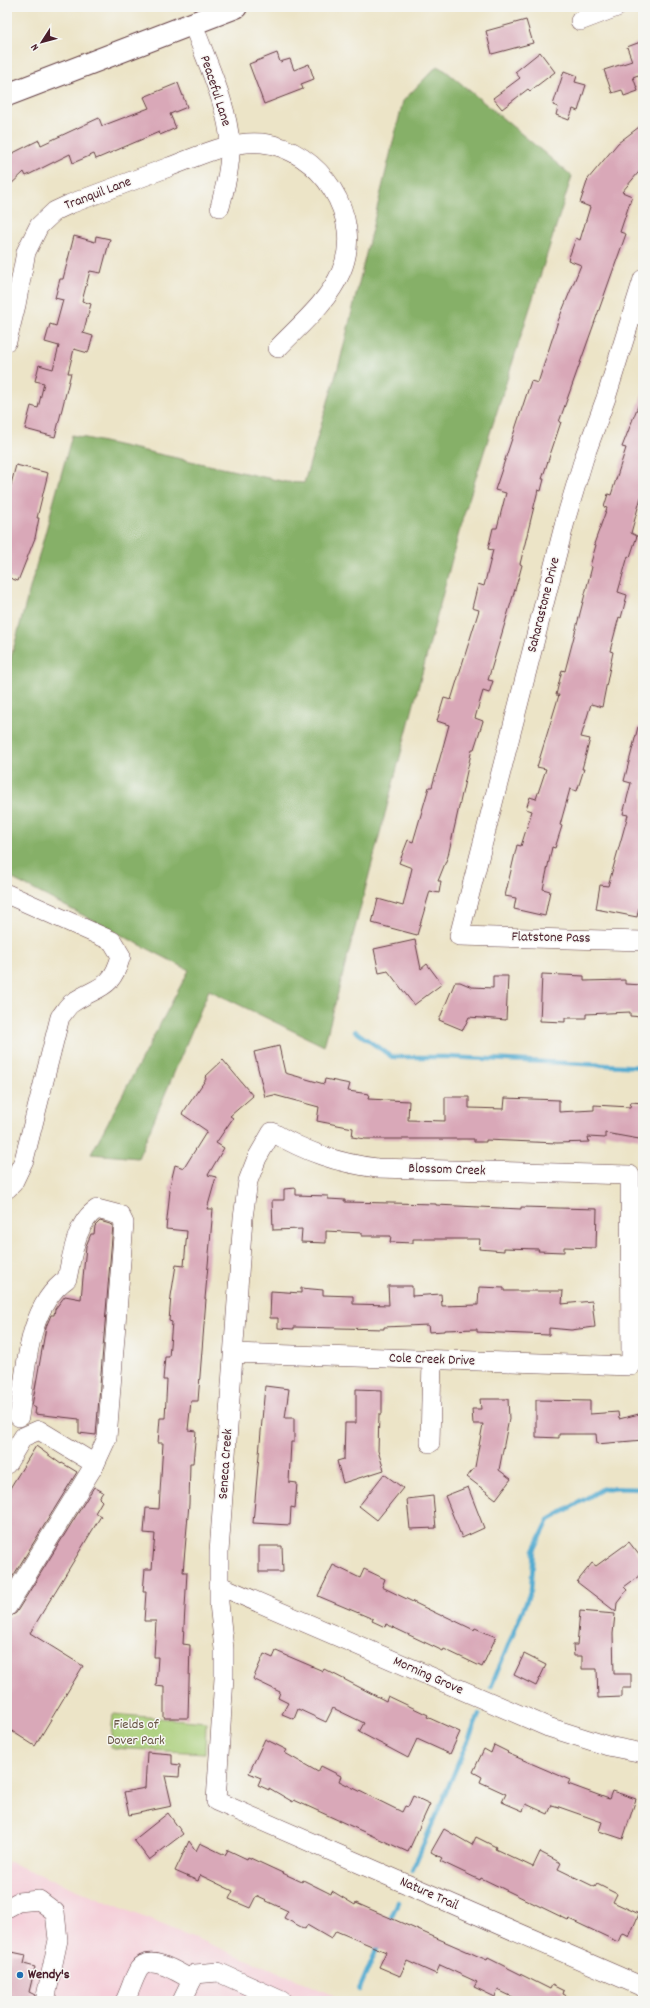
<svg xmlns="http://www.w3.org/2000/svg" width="650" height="2008" viewBox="0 0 650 2008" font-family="Dekko,sans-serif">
  <rect width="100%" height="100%" fill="#f6f6f2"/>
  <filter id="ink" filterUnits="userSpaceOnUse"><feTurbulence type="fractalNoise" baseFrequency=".025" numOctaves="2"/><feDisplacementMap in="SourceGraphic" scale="8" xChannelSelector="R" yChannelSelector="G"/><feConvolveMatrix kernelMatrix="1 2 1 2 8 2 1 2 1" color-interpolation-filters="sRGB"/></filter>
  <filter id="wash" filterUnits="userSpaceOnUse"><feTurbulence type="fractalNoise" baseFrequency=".012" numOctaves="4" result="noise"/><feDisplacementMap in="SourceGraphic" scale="16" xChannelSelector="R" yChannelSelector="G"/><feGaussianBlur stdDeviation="0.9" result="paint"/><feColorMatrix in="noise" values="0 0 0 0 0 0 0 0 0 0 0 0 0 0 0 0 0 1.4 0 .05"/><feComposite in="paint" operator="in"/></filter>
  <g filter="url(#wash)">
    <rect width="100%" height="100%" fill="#ece4c7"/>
    <path fill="#f5cfd9" d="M7 1861 310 1985 345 2001H7Z"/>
    <path fill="#a8cd77" stroke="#797651" d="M113 1714 206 1722 205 1753 110 1748Z"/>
    <path fill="#86b068" stroke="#68684a" d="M437 66 446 71 572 176 462 521 324 1046 209 990 138 1158 91 1154 189 970 7 876V672L72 435 286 482 304 483 340 361 403 101Z"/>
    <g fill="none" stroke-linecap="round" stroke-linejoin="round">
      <g stroke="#52abd0" stroke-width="4.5">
        <path d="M355 1031 392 1057H449L643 1067"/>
        <path d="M491 1687 531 1590 534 1550 549 1520 604 1488 643 1489"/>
        <path d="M412 1871 479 1715"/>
        <path d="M389 1922 398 1902"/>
        <path d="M359 1990 379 1944"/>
      </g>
    </g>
    <g id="blocks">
      <g fill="#d9a8b8">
        <path d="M526 20 533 43 492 54 486 31Z"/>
        <path d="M643 41V85L638 75 633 77 638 91 624 96 622 90 612 93 604 70 632 61 627 47Z"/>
        <path d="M540 52 555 72 530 91 528 89 502 109 493 98 520 78 515 72Z"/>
        <path d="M277 53 280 62 290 59 294 70 309 64 314 79 301 84 303 89 264 104 249 64Z"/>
        <path d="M564 71 577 76 575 82 586 85 578 111 573 109 569 120 556 115 558 107 553 105Z"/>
        <path d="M178 83 187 107 170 114 176 128 160 135 159 132 96 159 94 154 73 163 70 154 26 176 24 172 7 188V156L39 140 41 145 99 118 102 126 149 108 144 97Z"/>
        <path d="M643 124V167L622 192 632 196 620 232 626 234 559 422H561L542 479H544L541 491 538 490 520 564 522 565 519 576 488 680 493 681 489 693 483 691 475 718 483 721 474 749H472L448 856 438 881H441L439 893 430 891 417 935 372 923 378 899 403 906 412 868 399 863 408 840 413 842 429 787H432L449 725 437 721 444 698 451 700 479 610 472 608 478 584 484 586 493 550 488 549 493 528H497L506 493 495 490 531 381 538 383 558 321 581 265 568 260 576 238 580 240 590 207 580 203 588 179 618 143Z"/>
        <path d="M74 236 95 242 96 236 110 239 101 273 90 271 82 301 91 304 83 333 93 336 88 353 74 349 68 373H71L55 437 25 429 31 406 38 408 44 383 35 381 39 365 53 369 59 346 45 342 50 324 56 326 63 300 55 298 60 279H63Z"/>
        <path d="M643 393V498L641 497 631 533 637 536 630 557 628 556 618 592 627 595 621 618 619 617 610 651 613 652 602 707 591 704 581 737 590 739 582 769H584L577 791 570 789 560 825 562 826 555 848 552 847 543 889 550 891 545 916 514 909 516 898 505 896 517 845 521 846 532 811 526 809 530 797 536 799 546 769 537 767 559 695H556L562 670 565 671 592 567 590 566 596 545 594 544 607 508 604 507 608 494 611 495 626 448 622 447Z"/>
        <path d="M16 465 48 473 37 518H39L35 538 18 581 7 577V500Z"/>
        <path d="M638 727H643V848L640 858 643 859V887L637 917 596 909 600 885 608 886 628 815 623 814 631 783 624 781Z"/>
        <path d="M415 940 421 969 427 964 442 984 414 1005 388 971 379 973 374 949Z"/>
        <path d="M542 974 584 976V981L625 980V984L643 985V1017L630 1016V1012L586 1014V1018H565V1022L540 1021Z"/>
        <path d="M493 976H508L506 1020 469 1017 463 1030 439 1020 455 982H460L472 987 493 988Z"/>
        <path d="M279 1046 285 1073 324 1084 325 1079 350 1084 348 1091 369 1094 368 1099 409 1101 408 1120 445 1121V1097H469V1108L504 1109 505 1098 559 1100V1112L594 1110V1105L630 1107 631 1102 643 1103V1130H641L639 1139 605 1133V1138L588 1137 589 1142 557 1143 486 1140V1142H474V1139H365L352 1137 353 1128 317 1121 319 1107 274 1095 265 1097 254 1052Z"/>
        <path d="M223 1060 253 1096 230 1116 233 1118 216 1143 224 1148 208 1175 216 1177 207 1209H213L205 1299H206L198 1401H191L188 1430 196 1431 193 1463H190L189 1504 183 1572H187L183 1644 190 1645 188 1718H164V1687L156 1686 158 1657H154L156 1621H144L146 1592H143L145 1569H152L155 1534 144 1533 146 1508 159 1509 163 1443H158L160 1418H165L167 1380H163L165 1357H169L172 1322 169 1321 171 1296 176 1265 184 1266 187 1231 166 1229 170 1190H169L175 1165 184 1168 207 1131 182 1114 206 1079 205 1077Z"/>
        <path d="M296 1188V1195L328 1196V1199L345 1200V1202L436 1204V1205L521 1209V1207L597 1209 596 1248 564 1247V1252L538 1251 539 1249 504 1248V1251L479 1249 480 1239H413V1243L390 1242 391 1236H362V1233L326 1231V1243L301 1242 302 1229 273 1230 272 1200H284V1189Z"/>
        <path d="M100 1221 113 1225 96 1435 79 1433V1419L35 1414 36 1408 32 1406 46 1327 51 1315H54L55 1309 65 1296 81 1299 86 1246 91 1234H94L95 1226Z"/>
        <path d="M388 1286H412V1296L441 1294 442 1306 478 1305 479 1287 504 1288V1291H563L562 1304 592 1301 595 1327 571 1330 549 1328V1335L477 1332V1329L444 1330V1331L429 1332 428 1325 384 1327V1329L294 1327V1329L278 1328V1318H270L271 1291 301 1293V1288L323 1290V1295L353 1296V1304L389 1305Z"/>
        <path d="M265 1386 289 1389 285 1418H294V1442H291L289 1482 297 1483 295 1508 291 1507 290 1525 253 1523Z"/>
        <path d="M356 1389 382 1390V1414H379L378 1451 384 1470 343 1483 337 1461 344 1459 345 1423H356Z"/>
        <path d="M480 1399H508L509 1419 499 1470 511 1479 496 1499 467 1477 475 1467 483 1424H473L472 1409H481Z"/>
        <path d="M536 1400 590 1401V1414L618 1412 619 1419 643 1413V1440L597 1444 596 1434H559V1438L536 1437Z"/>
        <path d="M36 1446 61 1464 62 1463 77 1472 7 1586V1493Z"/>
        <path d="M384 1474 403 1488 377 1520 359 1506Z"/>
        <path d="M94 1487 103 1492 99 1498 102 1501 95 1513 101 1516 30 1633 83 1666 35 1746 7 1728V1618L16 1613Z"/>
        <path d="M468 1487 484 1528 462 1538 445 1496Z"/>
        <path d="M433 1496 436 1528 410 1529 407 1499Z"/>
        <path d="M629 1542 643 1560V1573L624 1587 627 1590 617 1603 616 1612 577 1582 592 1563 596 1566Z"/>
        <path d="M259 1546H282L283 1572H259Z"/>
        <path d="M333 1565 360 1578 364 1569 385 1579 382 1587 442 1616 443 1615 474 1630 475 1628 496 1637 482 1667 444 1649 443 1651 386 1624 385 1627 372 1621 373 1619 318 1596Z"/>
        <path d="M580 1611 615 1614 613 1634 614 1674H631V1688H622V1697L598 1698 597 1669H582V1656H574L573 1645H577Z"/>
        <path d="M276 1651 323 1671 324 1669 386 1701 388 1696 428 1715 427 1717 460 1732 450 1754 417 1739 408 1758 359 1732 364 1723 333 1708 326 1722 298 1709 294 1719 282 1714 288 1703 278 1698 280 1692 253 1679 264 1654 273 1658Z"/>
        <path d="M524 1654 546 1665 536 1686 514 1675Z"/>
        <path d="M265 1739 287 1750 285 1753 318 1772 321 1766 341 1776 339 1781 402 1812 405 1806 408 1807 413 1796 430 1804 408 1852 294 1800 293 1802 269 1788V1790L258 1785 261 1778 249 1773Z"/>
        <path d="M494 1745 508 1752 507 1753 570 1780 568 1784 609 1799 612 1791 636 1799 623 1839 599 1831 602 1822 559 1807 552 1805 548 1814 526 1804 523 1811 502 1802 506 1794 480 1782 482 1777 473 1772 484 1749 491 1753Z"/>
        <path d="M147 1752 172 1754V1764L180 1765 179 1777 165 1776 172 1806 129 1815 124 1792 145 1788Z"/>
        <path d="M168 1813 183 1834 149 1860 134 1840Z"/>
        <path d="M444 1829 472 1845 476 1837 496 1847 495 1849 533 1867 540 1852 561 1863 558 1869 595 1887 597 1884 617 1894 613 1902 639 1914 629 1937 622 1933 618 1942 569 1919 568 1920 481 1878 480 1880 440 1861 442 1858 431 1852Z"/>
        <path d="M189 1841 196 1851 200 1843 225 1855 228 1850 247 1859 248 1857 302 1882 303 1880 331 1894 332 1891 355 1905 356 1903 487 1960 488 1958 550 1989 552 1985 564 1991 563 1994 576 2001H521L498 1990 495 1997 474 1987 477 1982 440 1965 436 1974 407 1961 400 1976 379 1967 386 1952 336 1931 331 1939 307 1925 305 1929 284 1918 288 1911 256 1896 250 1908 229 1899 233 1891 200 1875 198 1881 175 1871Z"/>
        <path d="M12 1952 26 1955 24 1964 35 1967 29 1992 35 1995 34 2001H7V1968Z"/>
      </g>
    </g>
  </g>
  <g filter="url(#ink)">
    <use href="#blocks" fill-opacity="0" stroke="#623d42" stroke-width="1"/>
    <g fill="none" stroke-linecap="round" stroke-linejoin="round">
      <defs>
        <g id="minor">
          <path d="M580 21 617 7"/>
          <path d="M193 24C206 61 228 105 230 144 231 165 225 187 220 207"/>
          <path d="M643 279 606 398 584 458 566 518 459 936 643 941"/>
          <path d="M7 341 16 305 26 252 39 226 55 211 70 204C103 192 136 179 169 167 199 156 230 140 262 143 320 149 365 217 341 272 328 302 300 325 278 348"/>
          <path d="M7 894 112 941 121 956C111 991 99 985 72 1003 67 1006 64 1013 60 1017L24 1160 13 1183 7 1189"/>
          <path d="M234 1353 631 1366 630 1175 377 1168C337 1163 306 1152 272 1132L257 1158 248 1181 243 1218 219 1552V1603L224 1649V1678L216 1801 643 1987"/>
          <path d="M19 1417C26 1373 26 1307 67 1279 72 1256 76 1222 97 1209L120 1215 124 1223 107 1438 95 1464"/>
          <path d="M430 1443 432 1360"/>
          <path d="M7 1464 23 1437 39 1430 95 1464 7 1607"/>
          <path d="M218 1585 548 1727 608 1746 643 1753"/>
          <path d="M7 1908 18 1902 39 1900 55 1912 58 1940 45 2001"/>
          <path d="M125 2001C130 1991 133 1979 139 1969 150 1953 179 1973 192 1980"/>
          <path d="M182 2001 195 1974 218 1972 282 2001"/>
        </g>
        <path id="major" d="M7 95 236 7"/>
      </defs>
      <use href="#minor" stroke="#623d42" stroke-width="20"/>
      <use href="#major" stroke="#623d42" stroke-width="24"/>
      <use href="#minor" stroke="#fff" stroke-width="19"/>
      <use href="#major" stroke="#fff" stroke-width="22"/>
    </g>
  </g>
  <circle fill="#1f6fb2" stroke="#f6f6f2" stroke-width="1.5" cx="20" cy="1975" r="4"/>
  <g text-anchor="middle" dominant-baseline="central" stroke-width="3" stroke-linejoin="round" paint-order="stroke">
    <g font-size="14" fill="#4a1f2b" stroke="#f6f6f2">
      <text transform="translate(215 91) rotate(72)">Peaceful Lane</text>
      <text transform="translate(98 194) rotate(-21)">Tranquil Lane</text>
      <text transform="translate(544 605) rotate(-76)">Saharastone Drive</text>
      <text transform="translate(551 938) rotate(1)">Flatstone Pass</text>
      <text transform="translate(447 1170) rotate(2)">Blossom Creek</text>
      <text transform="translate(432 1360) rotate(2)">Cole Creek Drive</text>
      <text transform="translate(226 1464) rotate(-86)">Seneca Creek</text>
      <text transform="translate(428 1676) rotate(24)">Morning Grove</text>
      <text transform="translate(429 1894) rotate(24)">Nature Trail</text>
    </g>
    <g font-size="14" fill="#665342" stroke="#f6f6f2">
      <text x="136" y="1725">Fields of<tspan x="136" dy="16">Dover Park</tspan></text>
    </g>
    <g font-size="14" font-weight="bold" fill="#4a1f2b" stroke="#f6f6f2" text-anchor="start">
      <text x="28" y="1975">Wendy's</text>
    </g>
  </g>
  <rect width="650" height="2008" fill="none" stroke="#f6f6f2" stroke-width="24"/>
  <g transform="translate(42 42) rotate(234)" stroke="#f6f6f2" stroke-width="3" paint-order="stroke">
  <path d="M0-3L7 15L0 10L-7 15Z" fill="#4a1f2b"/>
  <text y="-6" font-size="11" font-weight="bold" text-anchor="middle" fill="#4a1f2b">N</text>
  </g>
</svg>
